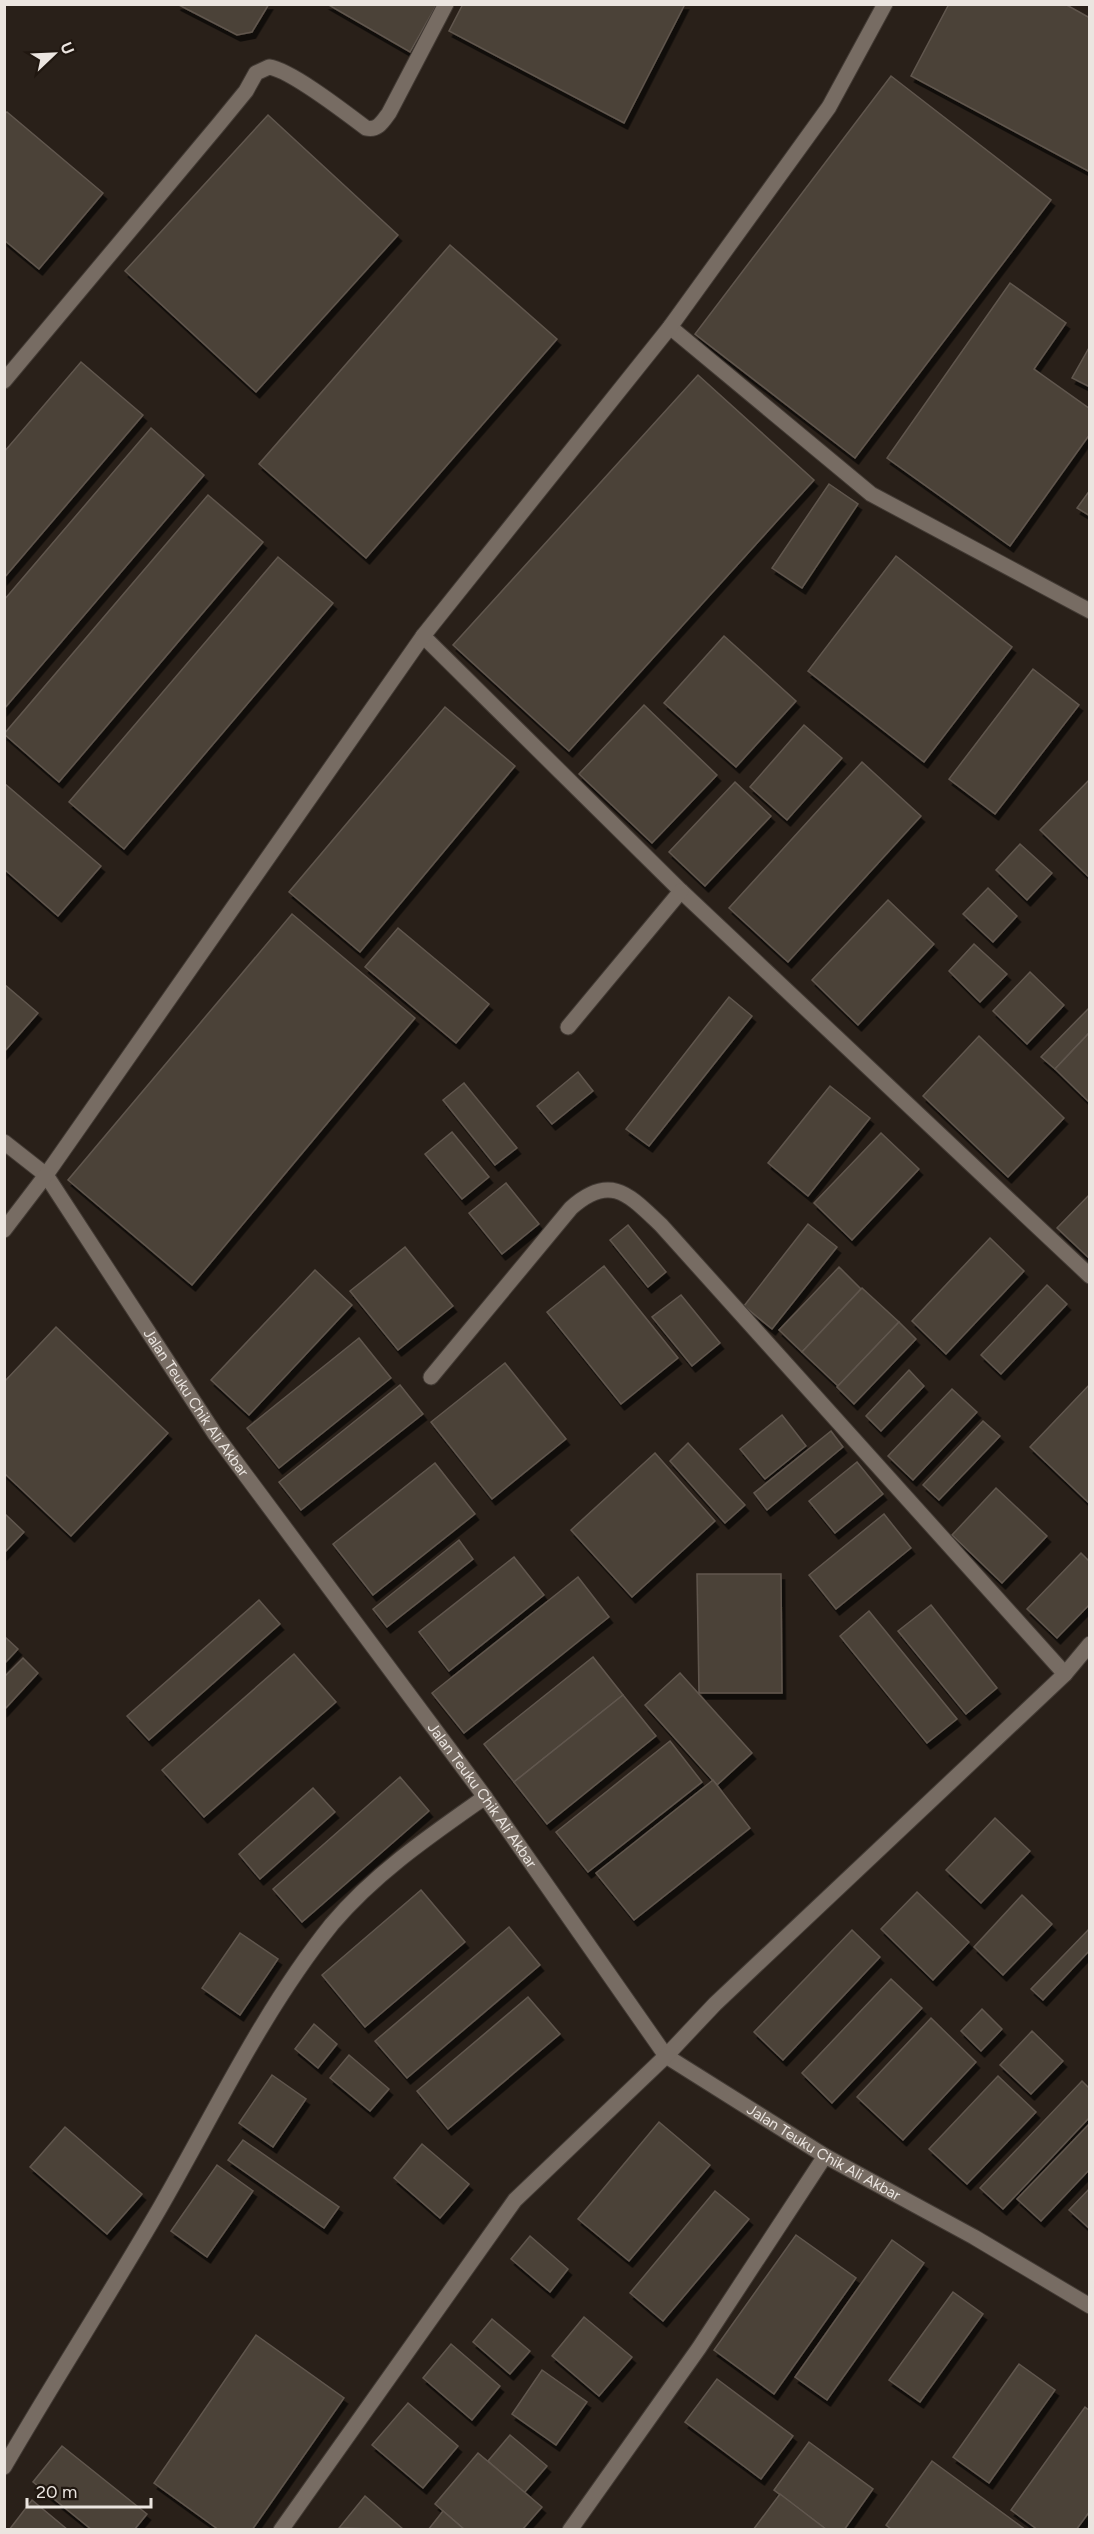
<svg xmlns="http://www.w3.org/2000/svg" width="1094" height="2534" viewBox="0 0 1094 2534" font-family="Figtree,sans-serif">
  <defs>
    <filter id="shadow"><feDropShadow dx="3.5" dy="6" stdDeviation="0" flood-color="#0009"/></filter>
  </defs>
  <rect width="100%" height="100%" fill="#292019"/>
  <g fill="#4b4239" stroke="#61574e" stroke-width="1.5" filter="url(#shadow)">
    <path d="M177 4H269L252 32 237 35Z"/>
    <path d="M327 4H437L410 52Z"/>
    <path d="M463 4H685L624 123 449 31Z"/>
    <path d="M949 4H1065L1090 18V172L911 76Z"/>
    <path d="M891 76 1051 200 855 458 695 334Z"/>
    <path d="M7 112 103 193 39 269 4 240V114Z"/>
    <path d="M268 115 398 235 256 392 125 271Z"/>
    <path d="M450 245 557 339 366 558 259 464Z"/>
    <path d="M1010 283 1066 323 1034 369 1090 409V434L1010 546 887 458Z"/>
    <path d="M1090 346V387L1072 378Z"/>
    <path d="M81 362 143 415 4 578V452Z"/>
    <path d="M698 375 814 480 569 751 453 645Z"/>
    <path d="M151 428 204 475 4 709V600Z"/>
    <path d="M829 484 858 504 802 588 772 568Z"/>
    <path d="M1090 490V516L1077 508Z"/>
    <path d="M208 495 263 542 59 782 4 734Z"/>
    <path d="M896 556 1012 647 924 762 808 671Z"/>
    <path d="M278 557 333 603 124 849 69 802Z"/>
    <path d="M724 636 796 701 736 767 664 703Z"/>
    <path d="M1033 669 1079 705 995 814 949 779Z"/>
    <path d="M644 705 717 775 652 843 579 774Z"/>
    <path d="M445 707 515 766 360 952 289 892Z"/>
    <path d="M804 725 842 758 787 820 750 787Z"/>
    <path d="M862 762 921 816 788 962 729 908Z"/>
    <path d="M1090 779V878L1040 830Z"/>
    <path d="M735 782 771 816 705 886 669 852Z"/>
    <path d="M4 783 101 866 58 916 4 869Z"/>
    <path d="M1020 844 1052 873 1027 900 996 870Z"/>
    <path d="M988 888 1017 916 993 942 963 914Z"/>
    <path d="M888 900 934 944 858 1025 812 980Z"/>
    <path d="M292 914 415 1018 192 1285 68 1180Z"/>
    <path d="M398 928 489 1004 456 1043 365 967Z"/>
    <path d="M974 944 1007 974 980 1002 949 971Z"/>
    <path d="M1030 972 1064 1005 1027 1044 993 1011Z"/>
    <path d="M4 984 38 1013 4 1052Z"/>
    <path d="M729 997 752 1016 649 1146 626 1129Z"/>
    <path d="M1090 1007V1032L1055 1069 1041 1057Z"/>
    <path d="M1090 1032V1103L1055 1069Z"/>
    <path d="M979 1036 1064 1118 1008 1177 923 1096Z"/>
    <path d="M578 1072 593 1091 552 1124 537 1106Z"/>
    <path d="M464 1083 517 1148 495 1165 443 1100Z"/>
    <path d="M830 1086 870 1118 808 1196 768 1163Z"/>
    <path d="M452 1132 489 1177 462 1199 425 1154Z"/>
    <path d="M881 1133 919 1169 852 1240 814 1203Z"/>
    <path d="M506 1183 539 1224 502 1254 469 1213Z"/>
    <path d="M1090 1194V1259L1057 1228Z"/>
    <path d="M808 1224 837 1247 772 1329 744 1306Z"/>
    <path d="M628 1225 666 1272 648 1287 610 1240Z"/>
    <path d="M990 1238 1024 1271 946 1354 912 1321Z"/>
    <path d="M405 1247 453 1306 398 1350 350 1291Z"/>
    <path d="M604 1266 678 1358 621 1404 547 1312Z"/>
    <path d="M839 1267 861 1289 802 1352 779 1330Z"/>
    <path d="M315 1270 352 1305 249 1415 211 1380Z"/>
    <path d="M1047 1285 1067 1304 1001 1374 981 1355Z"/>
    <path d="M862 1288 899 1322 838 1386 802 1352Z"/>
    <path d="M681 1295 720 1343 692 1366 652 1317Z"/>
    <path d="M899 1322 916 1339 854 1404 837 1387Z"/>
    <path d="M56 1327 168 1433 71 1536 4 1473V1382Z"/>
    <path d="M359 1338 391 1378 279 1468 247 1428Z"/>
    <path d="M505 1363 566 1439 492 1499 431 1422Z"/>
    <path d="M909 1370 924 1386 881 1431 866 1416Z"/>
    <path d="M1090 1384V1504L1030 1447Z"/>
    <path d="M400 1385 423 1414 301 1510 279 1482Z"/>
    <path d="M952 1389 977 1412 913 1480 888 1456Z"/>
    <path d="M782 1415 806 1446 765 1479 740 1449Z"/>
    <path d="M983 1421 1000 1436 939 1500 923 1485Z"/>
    <path d="M831 1431 843 1447 767 1510 754 1493Z"/>
    <path d="M688 1443 745 1505 725 1523 670 1461Z"/>
    <path d="M655 1453 715 1521 632 1597 571 1530Z"/>
    <path d="M857 1462 883 1494 835 1533 809 1501Z"/>
    <path d="M435 1463 475 1514 373 1595 333 1544Z"/>
    <path d="M996 1488 1047 1536 1002 1583 952 1535Z"/>
    <path d="M4 1513 24 1532 4 1553Z"/>
    <path d="M884 1514 911 1548 836 1609 809 1575Z"/>
    <path d="M459 1540 473 1559 387 1627 373 1609Z"/>
    <path d="M1081 1553 1090 1562V1604L1057 1638 1027 1609Z"/>
    <path d="M514 1557 544 1595 449 1671 419 1632Z"/>
    <path d="M697 1574H781L782 1693H699Z"/>
    <path d="M578 1577 609 1617 464 1733 432 1693Z"/>
    <path d="M259 1600 280 1624 149 1740 127 1716Z"/>
    <path d="M931 1605 997 1688 966 1714 898 1631Z"/>
    <path d="M869 1611 957 1719 927 1743 840 1636Z"/>
    <path d="M4 1636 18 1649 4 1664Z"/>
    <path d="M294 1654 336 1702 204 1817 162 1770Z"/>
    <path d="M593 1657 623 1695 514 1782 484 1744Z"/>
    <path d="M23 1658 38 1673 4 1710V1677Z"/>
    <path d="M680 1673 752 1753 717 1785 645 1705Z"/>
    <path d="M623 1695 656 1736 547 1824 514 1782Z"/>
    <path d="M670 1741 702 1782 588 1872 556 1832Z"/>
    <path d="M400 1777 429 1811 302 1922 273 1889Z"/>
    <path d="M713 1780 750 1828 634 1920 596 1873Z"/>
    <path d="M313 1788 335 1812 260 1879 239 1854Z"/>
    <path d="M995 1818 1030 1851 981 1903 946 1870Z"/>
    <path d="M421 1890 465 1942 365 2027 322 1975Z"/>
    <path d="M917 1892 969 1942 933 1980 881 1929Z"/>
    <path d="M1022 1895 1052 1924 1003 1975 974 1947Z"/>
    <path d="M509 1927 540 1965 407 2078 375 2041Z"/>
    <path d="M1090 1928V1950L1043 2000 1031 1989Z"/>
    <path d="M852 1930 880 1957 783 2060 754 2032Z"/>
    <path d="M240 1933 278 1959 240 2015 202 1988Z"/>
    <path d="M891 1979 922 2008 832 2103 802 2073Z"/>
    <path d="M528 1997 560 2034 448 2129 417 2091Z"/>
    <path d="M982 2009 1002 2029 981 2051 961 2031Z"/>
    <path d="M931 2018 976 2062 903 2140 857 2097Z"/>
    <path d="M314 2024 337 2044 318 2068 295 2049Z"/>
    <path d="M1032 2031 1063 2061 1031 2094 1000 2065Z"/>
    <path d="M349 2055 389 2089 370 2111 330 2078Z"/>
    <path d="M272 2075 306 2099 273 2147 239 2123Z"/>
    <path d="M998 2076 1036 2112 967 2184 929 2149Z"/>
    <path d="M1082 2081 1090 2089V2117L1003 2209 980 2188Z"/>
    <path d="M659 2122 710 2165 629 2261 578 2219Z"/>
    <path d="M1090 2123V2169L1041 2221 1017 2199Z"/>
    <path d="M65 2127 142 2194 107 2234 30 2167Z"/>
    <path d="M243 2140 339 2207 324 2228 228 2160Z"/>
    <path d="M422 2144 469 2184 440 2218 394 2178Z"/>
    <path d="M217 2165 253 2191 207 2257 171 2231Z"/>
    <path d="M1090 2188V2229L1069 2210Z"/>
    <path d="M715 2191 749 2219 663 2321 630 2293Z"/>
    <path d="M796 2235 856 2278 774 2394 714 2350Z"/>
    <path d="M530 2236 568 2269 550 2292 511 2259Z"/>
    <path d="M892 2240 924 2263 827 2400 795 2377Z"/>
    <path d="M953 2292 983 2314 920 2402 889 2380Z"/>
    <path d="M584 2317 632 2357 599 2396 552 2356Z"/>
    <path d="M492 2319 530 2351 510 2374 473 2342Z"/>
    <path d="M256 2335 344 2398 252 2530H219L154 2483Z"/>
    <path d="M451 2344 500 2386 472 2420 423 2378Z"/>
    <path d="M1019 2364 1055 2390 989 2483 953 2457Z"/>
    <path d="M542 2370 587 2402 556 2445 512 2414Z"/>
    <path d="M717 2379 793 2436 761 2479 685 2422Z"/>
    <path d="M408 2403 458 2446 423 2488 372 2445Z"/>
    <path d="M1085 2407 1090 2411V2511L1076 2530H1038L1011 2510Z"/>
    <path d="M510 2435 547 2466 524 2493 488 2461Z"/>
    <path d="M809 2442 873 2489 844 2530H827L774 2490Z"/>
    <path d="M62 2446 147 2514 134 2530H92L33 2482Z"/>
    <path d="M478 2453 542 2507 522 2530H465L435 2504Z"/>
    <path d="M932 2461 1026 2530H892L886 2525Z"/>
    <path d="M780 2494 827 2530H753Z"/>
    <path d="M365 2496 404 2530 339 2528Z"/>
    <path d="M32 2500 68 2530H9Z"/>
    <path d="M443 2511 465 2530H428Z"/>
  </g>
  <g fill="none" stroke-linecap="round" stroke-linejoin="round">
    <defs>
      <g id="street">
        <path d="M670 327 871 494 1090 611"/>
        <path d="M4 381 219 124 246 91 256 73 269 67C291 70 346 113 366 128 378 131 383 121 389 113L446 4"/>
        <path d="M423 636 681 891 1090 1276"/>
        <path d="M568 1027 681 891"/>
        <path id="s1" d="M4 1142 46 1175 215 1434 485 1797 666 2056 825 2156 974 2237 1090 2306"/>
        <path d="M4 1230 46 1175 423 636 670 327 829 107 885 4"/>
        <path d="M431 1377 571 1208C611 1172 630 1196 661 1225L1065 1674"/>
        <path d="M4 2467C55 2379 110 2294 161 2206 215 2112 263 2010 332 1924 375 1873 431 1835 485 1797"/>
        <path d="M281 2530 515 2200 666 2056 715 2004 1065 1674 1090 1644"/>
        <path d="M570 2530 699 2348 825 2156"/>
      </g>
    </defs>
    <use href="#street" stroke="#423a34" stroke-width="17"/>
    <use href="#street" stroke="#776c63" stroke-width="15"/>
  </g>
  <g text-anchor="middle" dominant-baseline="central" stroke-width="4.5" stroke-linejoin="round" paint-order="stroke">
    <g font-size="15" fill="#ebe5e0" stroke="#201710">
      <text stroke="none"><textPath href="#s1" startOffset="326">Jalan Teuku Chik Ali Akbar</textPath></text>
      <text stroke="none"><textPath href="#s1" startOffset="812">Jalan Teuku Chik Ali Akbar</textPath></text>
      <text stroke="none"><textPath href="#s1" startOffset="1316">Jalan Teuku Chik Ali Akbar</textPath></text>
    </g>
  </g>
  <rect width="1094" height="2534" fill="none" stroke="#ebe5e0" stroke-width="12"/>
  <g transform="translate(54 54) rotate(67)" stroke="#201710" stroke-width="4.5" paint-order="stroke">
  <path d="M0-4.5L10 22L0 15L-10 22Z" fill="#ebe5e0"/>
  <text y="-9" font-size="16" font-weight="bold" text-anchor="middle" fill="#ebe5e0">U</text>
  </g>
  <path d="M27 2498v9h124v-9" fill="none" stroke="#ebe5e0" stroke-width="3"/>
  <text x="36" y="2498" font-size="18" fill="#ebe5e0" stroke="#201710" stroke-width="4.5" paint-order="stroke">20 m</text>
</svg>
